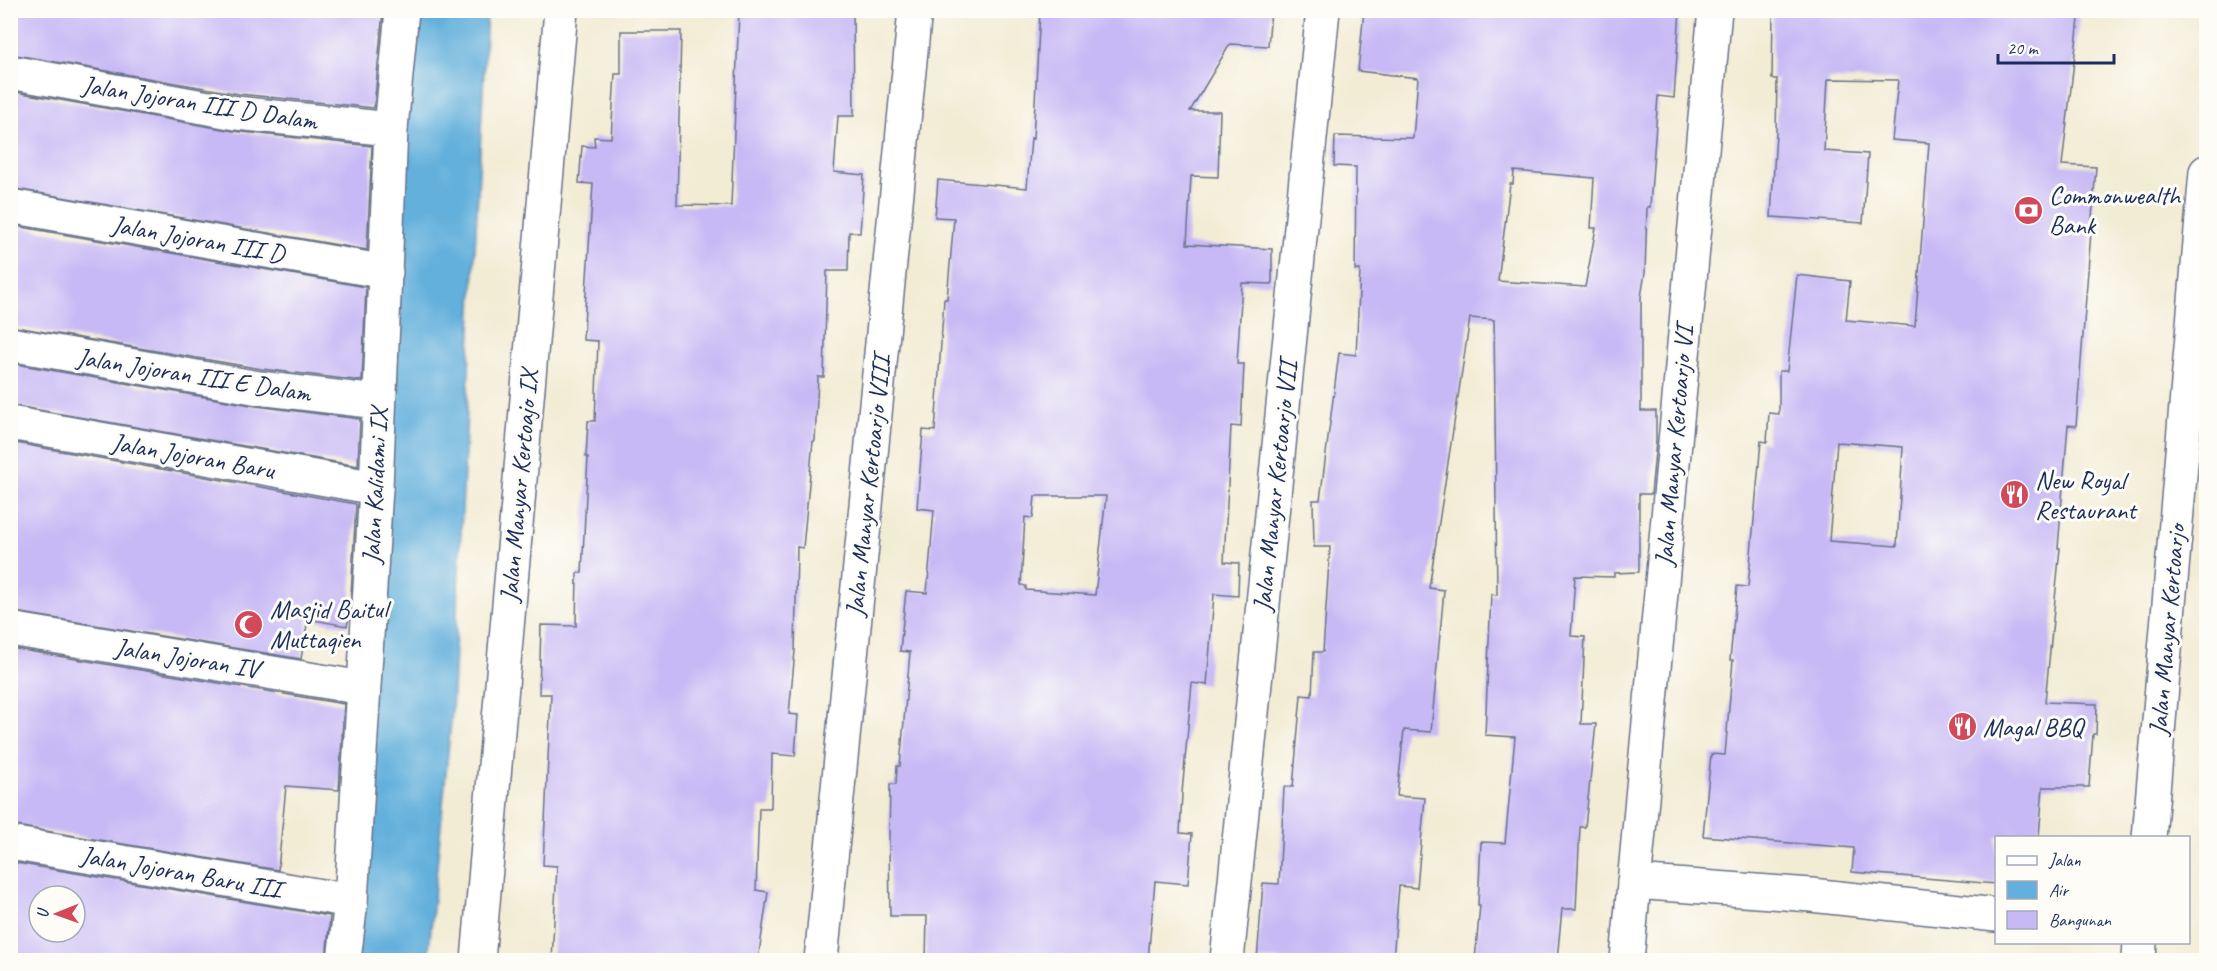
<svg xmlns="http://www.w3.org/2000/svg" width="2217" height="971" viewBox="0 0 2217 971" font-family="Caveat,sans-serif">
  <rect width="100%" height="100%" fill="#fdfcf7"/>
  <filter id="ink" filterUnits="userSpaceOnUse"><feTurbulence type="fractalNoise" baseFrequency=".0167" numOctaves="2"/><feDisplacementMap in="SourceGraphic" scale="12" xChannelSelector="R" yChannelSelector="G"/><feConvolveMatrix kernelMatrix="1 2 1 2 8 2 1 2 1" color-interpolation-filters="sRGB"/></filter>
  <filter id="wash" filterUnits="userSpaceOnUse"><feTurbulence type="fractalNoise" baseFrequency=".008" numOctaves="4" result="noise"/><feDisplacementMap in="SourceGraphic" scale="24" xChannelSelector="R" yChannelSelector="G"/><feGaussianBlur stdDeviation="1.35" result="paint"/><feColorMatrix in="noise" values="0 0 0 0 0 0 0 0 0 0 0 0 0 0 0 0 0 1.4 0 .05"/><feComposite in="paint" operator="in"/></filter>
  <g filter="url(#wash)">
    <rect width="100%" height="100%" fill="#f3ecd5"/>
    <path fill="#63b0dc" stroke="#3f709d" stroke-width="1.5" d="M408 11H487L452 711 428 960H351Z"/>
    <g id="blocks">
      <g fill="#c7b9f5" fill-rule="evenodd">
        <path d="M10 10H383L374 108 239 94 10 54Z"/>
        <path d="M739 10H853L854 116H838L834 172 864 175 860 233 849 232 848 271H827L824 377H818L815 441H813L803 548 797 547 795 651 789 714 798 715 795 756 772 754 771 808H759L756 890 768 892 758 960H552L557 866 543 865 551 694H539L541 625 576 626 577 573H582L588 457H586L588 421H595L598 341 583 340 593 184 579 183 582 146 595 147 594 137 611 138 615 74H621V31H681L677 205 731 206Z"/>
        <path d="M1040 10H1271L1268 46 1230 44 1190 111H1220L1218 177 1191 176 1187 244 1272 249V284L1242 283 1237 364H1244L1241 427 1231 426 1224 562 1239 563 1238 596 1214 594 1207 685 1192 683 1182 793 1180 833 1192 834 1188 884 1155 881 1148 960H926L927 916H890L889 839 890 784H896L897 766H900L910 652 900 651 906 591 927 593 934 510 917 508 923 430 935 431 944 299H947L954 218 935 217 938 180 1027 188 1031 138 1033 139ZM1035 496H1106L1095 595 1026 590V586L1021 585 1025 517 1033 518Z"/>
        <path d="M1364 10H1680L1674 98 1658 96 1650 207H1647L1645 273 1641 297V411H1656V441L1651 494H1639V572L1614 573V577L1575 576 1571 636 1585 637 1581 724H1596L1585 827H1580L1576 909H1562L1557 960H1475L1480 905H1478L1481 842 1505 843 1515 737 1485 735 1491 594 1497 595 1494 320 1470 318 1429 588 1444 590 1431 732 1404 730 1397 796 1425 798 1417 888 1399 886 1393 960H1257L1263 883 1279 884 1284 787H1293L1301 695 1312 696 1314 652H1323L1330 547H1314L1313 500H1320L1339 353 1356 355 1360 270H1355L1356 167 1334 166 1335 136 1413 138 1418 78 1358 71ZM1514 171 1594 178 1591 228H1596L1585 287 1498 281 1510 184H1513Z"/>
        <path d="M1773 10H2080L2062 165 2096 167 2076 426 2068 425 2058 548H2060L2045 702 2097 704 2096 734H2093L2089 787H2043L2039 837H1996V884L1852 872 1854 848 1703 836 1711 754 1725 755 1733 660H1730L1737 586 1748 587 1761 441 1767 442 1769 413 1779 414V371H1787L1797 275 1850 281 1846 320 1915 326 1929 143 1892 140 1898 80 1828 79 1824 151 1868 154 1863 223 1771 217 1776 133 1777 79H1772ZM1837 442 1903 447 1897 546 1829 541Z"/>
        <path d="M10 91 233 131 372 146 367 250 10 188Z"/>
        <path d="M10 225 366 287 362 381 262 369 10 326Z"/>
        <path d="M10 363 256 406 360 419 358 466 10 405Z"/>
        <path d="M10 442 356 504 350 613 347 626 308 619 301 659 10 611Z"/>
        <path d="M10 648 344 704 339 790 286 786 278 870 10 825Z"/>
        <path d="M10 862 330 916 326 960H10ZM39 896H75V932H39Z"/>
      </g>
    </g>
  </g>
  <g filter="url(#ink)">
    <use href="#blocks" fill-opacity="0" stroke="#677188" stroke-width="1.5"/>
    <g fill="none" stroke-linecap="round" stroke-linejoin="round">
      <defs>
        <g id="minor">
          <path d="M10 72 236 113 391 129"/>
          <path d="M10 206 386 272"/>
          <path d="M10 344 259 388 378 402"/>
          <path d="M10 423 376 488"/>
          <path d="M10 629 363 688"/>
          <path d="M10 843 351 901"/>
          <path d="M1634 882 1811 895 1996 915"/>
          <path d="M344 960 351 901 376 488 391 129 402 10"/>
          <path d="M478 960 561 10"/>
          <path d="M821 960 915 10"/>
          <path d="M1227 960 1323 10"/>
          <path d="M1627 960 1715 10"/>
        </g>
        <g id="primary">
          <path d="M2149 838 2206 172"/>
          <path d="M2139 960 2140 942"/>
        </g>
      </defs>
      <use href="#minor" stroke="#677188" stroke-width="36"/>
      <use href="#primary" stroke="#677188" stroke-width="36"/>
      <use href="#minor" stroke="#fff" stroke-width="33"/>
      <use href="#primary" stroke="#fff" stroke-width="33"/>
    </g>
  </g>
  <defs>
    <symbol id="bank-disc" viewBox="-11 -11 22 22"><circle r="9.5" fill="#d1495b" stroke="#fdfcf7"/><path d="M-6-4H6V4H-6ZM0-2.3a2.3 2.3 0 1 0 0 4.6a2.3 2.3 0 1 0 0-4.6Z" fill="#fff"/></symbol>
    <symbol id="restaurant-disc" viewBox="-11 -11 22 22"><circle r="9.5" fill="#d1495b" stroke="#fdfcf7"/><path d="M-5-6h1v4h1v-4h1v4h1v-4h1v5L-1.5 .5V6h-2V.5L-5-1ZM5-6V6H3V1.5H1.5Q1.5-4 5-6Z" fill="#fff"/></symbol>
    <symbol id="mosque-disc" viewBox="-11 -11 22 22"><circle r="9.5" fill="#d1495b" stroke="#fdfcf7"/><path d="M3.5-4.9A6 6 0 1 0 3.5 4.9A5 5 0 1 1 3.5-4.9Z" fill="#fff"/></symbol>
  </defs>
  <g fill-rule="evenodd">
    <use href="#bank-disc" x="2012" y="194" width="33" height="33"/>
    <use href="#restaurant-disc" x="1998" y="478" width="33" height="33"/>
    <use href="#mosque-disc" x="232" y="608" width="33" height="33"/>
    <use href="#restaurant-disc" x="1946" y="710" width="33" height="33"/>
  </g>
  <g text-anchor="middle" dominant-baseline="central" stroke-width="6" stroke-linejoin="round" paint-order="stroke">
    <g font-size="26" fill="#1b2f5e" stroke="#fdfcf7">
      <text transform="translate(200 103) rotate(9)">Jalan Jojoran III D Dalam</text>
      <text transform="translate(198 239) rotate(10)">Jalan Jojoran III D</text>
      <text transform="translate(194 375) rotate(9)">Jalan Jojoran III E Dalam</text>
      <text transform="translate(1674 446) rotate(-85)">Jalan Manyar Kertoarjo VI</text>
      <text transform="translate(193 456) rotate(10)">Jalan Jojoran Baru</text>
      <text transform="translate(375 486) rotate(-87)">Jalan Kalidami IX</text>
      <text transform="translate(519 486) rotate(-85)">Jalan Manyar Kertoajo IX</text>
      <text transform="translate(868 486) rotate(-84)">Jalan Manyar Kertoarjo VIII</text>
      <text transform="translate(1275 486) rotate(-84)">Jalan Manyar Kertoarjo VII</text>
      <text transform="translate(2167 630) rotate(-85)">Jalan Manyar Kertoarjo</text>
      <text transform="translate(187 658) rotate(9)">Jalan Jojoran IV</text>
      <text transform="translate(181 872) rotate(10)">Jalan Jojoran Baru III</text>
    </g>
    <g font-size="26" fill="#1b2f5e" stroke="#fdfcf7" text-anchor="start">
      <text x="2049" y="195">Commonwealth<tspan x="2049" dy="30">Bank</tspan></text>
      <text x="2035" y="480">New Royal<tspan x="2035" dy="30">Restaurant</tspan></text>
      <text x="270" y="609">Masjid Baitul<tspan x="270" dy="30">Muttaqien</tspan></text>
      <text x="1983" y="727">Magal BBQ</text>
    </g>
  </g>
  <rect width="2217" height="971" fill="none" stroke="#fdfcf7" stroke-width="36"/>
  <rect x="1995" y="836" width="195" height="108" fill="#fdfcf7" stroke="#a3aaba" stroke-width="1.5"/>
  <rect x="2007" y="856" width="30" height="9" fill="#ffffff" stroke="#a3aaba" stroke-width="1.5"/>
  <text x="2049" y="866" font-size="18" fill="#1b2f5e">Jalan</text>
  <rect x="2007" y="881" width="30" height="18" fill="#63b0dc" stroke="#a3aaba" stroke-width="1.5"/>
  <text x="2049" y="896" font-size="18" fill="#1b2f5e">Air</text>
  <rect x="2007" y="911" width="30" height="18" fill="#c7b9f5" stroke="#a3aaba" stroke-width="1.5"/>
  <text x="2049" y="926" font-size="18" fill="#1b2f5e">Bangunan</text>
  <g transform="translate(57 914) rotate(269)"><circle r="28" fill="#fdfcf7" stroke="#a3aaba" stroke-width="1.5"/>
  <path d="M0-4.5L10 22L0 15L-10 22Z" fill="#d1495b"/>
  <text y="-9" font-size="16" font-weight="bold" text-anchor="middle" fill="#1b2f5e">U</text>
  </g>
  <path d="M1998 54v9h116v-9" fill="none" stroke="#1b2f5e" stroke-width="3"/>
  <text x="2007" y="54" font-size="18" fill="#1b2f5e" stroke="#fdfcf7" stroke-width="4.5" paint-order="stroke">20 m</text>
</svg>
